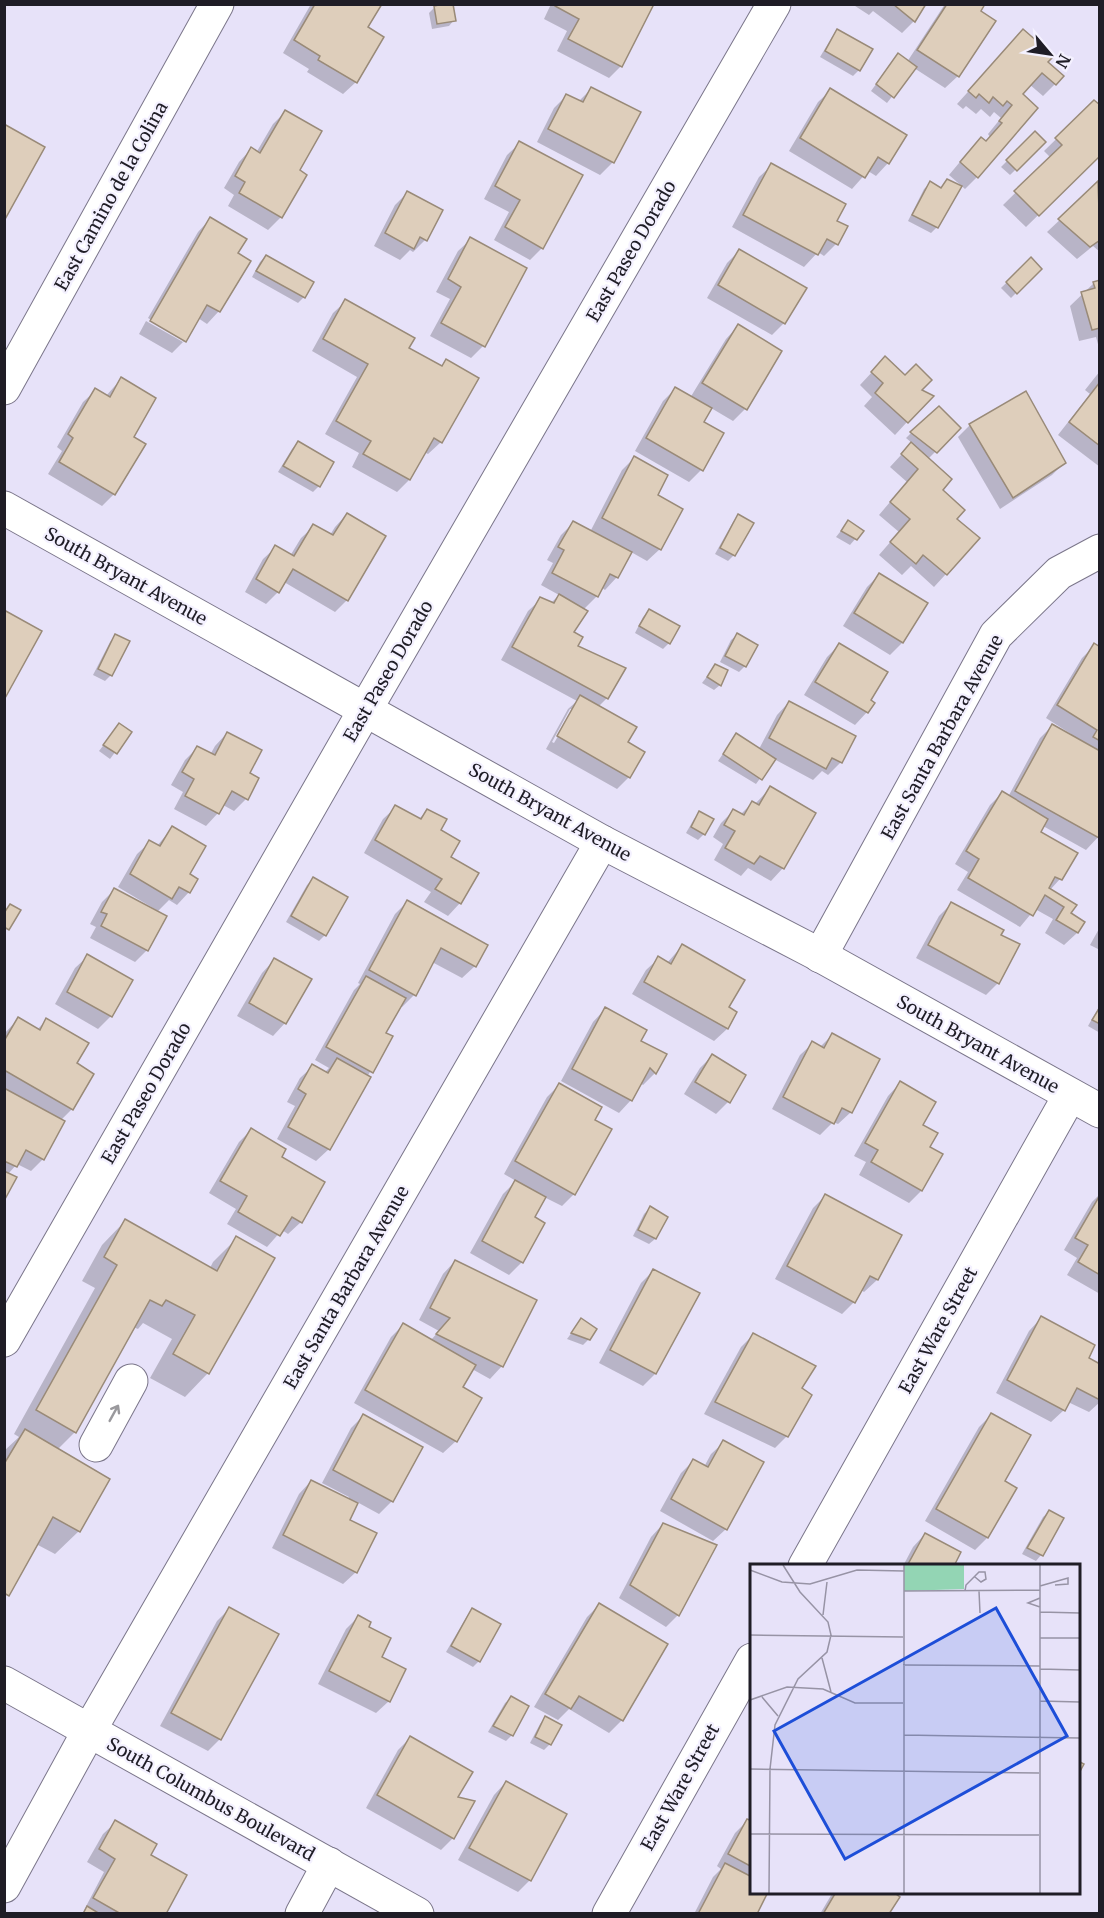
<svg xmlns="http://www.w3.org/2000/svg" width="1104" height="1918" viewBox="0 0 1104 1918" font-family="Merriweather,serif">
  <rect width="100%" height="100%" fill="#e7e2f9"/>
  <g fill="#0003" fill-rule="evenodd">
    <path d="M311 4H380L366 28 356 82 343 94 307 72 309 69 283 53Z"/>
    <path d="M551 4H653L621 66 609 78 557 51 567 31 544 19Z"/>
    <path d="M852 4H925L914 21 902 33 873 11 869 15Z"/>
    <path d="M945 4H983L979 12 994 22 958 76 945 88 914 68 887 103 871 91 893 61 907 62Z"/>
    <path d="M435 7 454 20 449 26 432 29 429 13Z"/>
    <path d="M838 31 859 70 853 76 820 57 832 37Z"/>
    <path d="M1023 31 1046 62 1055 84 1043 96 1029 84 1021 94 977 177 965 189 949 175 969 151 985 142 990 137 988 134 1001 118 994 112 990 117 981 109 976 114 966 106 963 109 957 104Z"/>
    <path d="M591 89 639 113 612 163 600 175 537 142 554 108 567 95 578 102Z"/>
    <path d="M831 90 905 136 888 163 876 176 868 171 852 189 789 151 818 102Z"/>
    <path d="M1094 102 1100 155 1026 227 1003 205 1051 158 1044 151Z"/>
    <path d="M285 112 298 171 305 175 281 217 268 230 228 206 234 195 224 188 239 162 251 149 256 153 273 124Z"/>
    <path d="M1035 133 1044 142 1010 175 1001 167Z"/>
    <path d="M520 143 542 248 530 260 494 240 509 212 484 199 507 155Z"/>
    <path d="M772 165 835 222 836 244 824 256 818 252 804 267 732 227 759 177Z"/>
    <path d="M947 181 937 227 931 233 908 221 924 189 930 183 940 189Z"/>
    <path d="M1098 184 1100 252 1093 246 1077 259 1047 232Z"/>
    <path d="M407 193 425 240 413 252 410 250 400 260 374 246 395 205Z"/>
    <path d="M210 219 236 254 219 311 207 324 198 318 184 341 172 353 139 334 146 321 183 342V339L148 318 198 232Z"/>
    <path d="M471 239 483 346 471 358 430 336 450 299 436 292 458 251Z"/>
    <path d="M739 251 784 323 772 335 707 298 727 263Z"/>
    <path d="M266 256 304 297 298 303 252 277 260 262Z"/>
    <path d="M1031 259 1040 269 1011 298 1001 288Z"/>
    <path d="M1100 282V348H1099L1096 337 1079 341 1070 306 1094 283Z"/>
    <path d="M346 301 407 349 440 367 446 361 441 442 428 454 424 452 409 480 397 492 352 467 359 453 325 434 357 377 312 351 333 313Z"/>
    <path d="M738 326 745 409 733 421 711 408 702 423 722 434 701 470 689 482 635 451 663 401 675 389 690 398 726 339Z"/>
    <path d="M873 371 931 396 895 435 864 406 872 397 860 385Z"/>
    <path d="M1100 371V467L1058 435 1090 394 1085 390Z"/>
    <path d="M121 379 132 437 114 494 102 506 48 474 62 451 57 447 83 402 96 390 106 396Z"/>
    <path d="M970 425 1064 463 1052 475 1000 509 958 437Z"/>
    <path d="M959 428 928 459 955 519 978 539 934 587 911 566 902 575 879 555 899 532 879 515 907 482 890 467 912 443 906 438 911 433Z"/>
    <path d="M298 443 319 486 313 492 278 472 292 449Z"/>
    <path d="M634 458 656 495 660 549 647 561 631 552 617 577 605 590 601 587 597 596 583 610 572 633 576 647 607 698 598 707 629 777 617 789 546 749 568 709 577 701 501 660 528 611 541 599 551 603 559 595 541 585 553 563 547 560 561 535 573 523 590 532 622 470ZM570 709H574L554 743 552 742Z"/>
    <path d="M347 514V600L335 612 284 582 278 592 266 604 245 592 263 559 276 547 290 556 301 538 314 526 330 535 335 527Z"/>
    <path d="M738 516 734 555 728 561 715 554 733 522Z"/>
    <path d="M848 522 862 531 850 545 836 537Z"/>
    <path d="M879 575 926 603 902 643 890 655 843 626 867 587Z"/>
    <path d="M649 611 669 643 663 649 635 633 643 617Z"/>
    <path d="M737 635 745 666 739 672 720 662 731 640Z"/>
    <path d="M115 636 128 642 111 675 105 681 93 675 110 642Z"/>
    <path d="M839 645 869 701 873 703 867 712 855 725 804 695 827 657Z"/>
    <path d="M1095 645 1100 648V835L1086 850 1043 826 1039 832 1076 854 1060 879 1050 890 1074 905 1069 914 1083 922 1077 933 1064 945 1045 933 1053 919 1035 909 1020 927 957 890 968 872 955 864 990 805 1002 793 1008 797 1040 738 1052 726 1070 736 1071 734 1046 718 1082 658Z"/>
    <path d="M715 666 720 685 714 690 702 683Z"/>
    <path d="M789 702 854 737 841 762 828 775 822 771 813 780 774 759 756 784 718 761 736 735 759 749 777 715Z"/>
    <path d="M119 725 130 732 110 759 99 751Z"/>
    <path d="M227 733 248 774 246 799 234 811 223 805 218 813 206 826 174 809 183 792 171 785 185 760 197 748 210 755 215 746Z"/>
    <path d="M770 788 783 868 771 881 748 868 741 876 714 860 723 844 713 837 721 823 733 811 740 815 752 803 755 804Z"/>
    <path d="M396 807 418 820 428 810 439 831 449 858 460 903 448 916 424 902 431 892 364 853 383 819Z"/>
    <path d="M700 813 704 834 698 840 686 833 694 819Z"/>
    <path d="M172 828 188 875 196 879 189 892 177 905 169 900 158 911 118 887 137 854 150 842 157 846Z"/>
    <path d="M313 879 325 935 319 941 286 922 307 885Z"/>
    <path d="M114 890 147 950 135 962 90 938 96 927 90 924 102 902Z"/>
    <path d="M407 902 475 966 462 978 432 962 414 995 402 1007 400 1006 384 1033 391 1037 367 1077 329 1149 316 1161 277 1139 295 1106 287 1102 300 1078 313 1066 324 1073 329 1068 315 1060 354 990 360 984 358 983 395 914Z"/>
    <path d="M951 904 999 935 998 983 986 995 916 958 939 916Z"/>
    <path d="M1100 927V950L1090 945Z"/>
    <path d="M682 946 727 1007 735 1013 727 1029 714 1041 632 994 646 970 659 958 667 963Z"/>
    <path d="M88 956 131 980 111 1016 98 1029 55 1004 75 968Z"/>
    <path d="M274 960 285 1023 273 1036 237 1016 262 973Z"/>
    <path d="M1100 1005V1033L1088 1026Z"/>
    <path d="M605 1009 639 1041 665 1055 655 1073 643 1085 640 1083 631 1100 619 1113 561 1081 593 1022Z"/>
    <path d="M18 1019 37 1030 46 1020 75 1064 72 1109 60 1121 43 1159 31 1171 17 1164 8 1174 4 1197V1034Z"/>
    <path d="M832 1035 851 1112 838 1124 833 1122 820 1135 772 1109 800 1055 813 1043 820 1047Z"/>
    <path d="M712 1056 728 1102 716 1114 684 1094 700 1068Z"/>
    <path d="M900 1083 928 1148 941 1155 921 1191 909 1203 859 1175 866 1162 854 1156 888 1096Z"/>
    <path d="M559 1085 593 1120 574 1194 562 1206 544 1197 532 1218 543 1223 522 1262 509 1275 470 1253 503 1194 516 1181 504 1174 547 1097Z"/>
    <path d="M251 1130 280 1157 301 1222 288 1234 282 1230 267 1247 227 1224 236 1209 209 1193 239 1142Z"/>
    <path d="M1100 1194V1294L1067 1275 1077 1258 1064 1250 1092 1202Z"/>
    <path d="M825 1196 900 1236 877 1280 864 1292 861 1290 854 1302 842 1314 775 1279 813 1208Z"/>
    <path d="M650 1208 666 1218 655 1239 649 1244 633 1236 644 1214Z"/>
    <path d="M125 1221 210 1268 213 1262 237 1238 208 1373 185 1397 150 1378 172 1339 143 1323 138 1329 133 1327 75 1432 57 1450 79 1531 55 1554 36 1544 4 1599V1451L19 1437 14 1434 95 1288 82 1281 102 1245Z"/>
    <path d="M455 1261 502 1366 490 1379 472 1369 461 1387 456 1441 443 1453 354 1403 391 1337 403 1325 431 1340 439 1331 419 1320 443 1274Z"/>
    <path d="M654 1270 698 1293 655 1374 643 1386 599 1363 641 1283Z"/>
    <path d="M1041 1318 1087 1359 1100 1366V1402L1089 1412 1068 1402 1064 1410 1051 1422 996 1393 1029 1331Z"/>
    <path d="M581 1320 589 1339 583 1345 567 1339Z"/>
    <path d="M753 1335 800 1388 787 1436 775 1448 704 1414 741 1347Z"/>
    <path d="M991 1415 1003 1481 1015 1488 987 1538 975 1550 925 1521 979 1427Z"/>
    <path d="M363 1416 421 1447 392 1501 379 1514 357 1502 348 1520 356 1572 343 1584 272 1548 299 1494 311 1481 348 1500 349 1497 322 1483 351 1428Z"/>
    <path d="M724 1442 726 1529 713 1541 660 1511 681 1473 693 1461 704 1467 711 1454Z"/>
    <path d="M1049 1512 1062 1519 1041 1555 1036 1561 1022 1554 1043 1517Z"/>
    <path d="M663 1524 678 1615 666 1627 619 1598 651 1537Z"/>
    <path d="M925 1534 952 1566H903L913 1547Z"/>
    <path d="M599 1605 666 1644 622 1720 609 1733 569 1709 558 1720 534 1707 587 1617Z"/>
    <path d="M229 1609 220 1739 208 1751 160 1726 217 1621Z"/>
    <path d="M472 1610 479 1661 473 1667 446 1652 467 1616Z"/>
    <path d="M358 1617 367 1627 380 1657 389 1701 376 1713 318 1684 346 1629Z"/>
    <path d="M511 1698 512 1735 506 1741 488 1732 505 1703Z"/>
    <path d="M545 1718 550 1744 544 1750 530 1743 540 1724Z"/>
    <path d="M410 1738 456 1798 453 1838 441 1850 366 1808 398 1750Z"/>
    <path d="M506 1782 530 1880 518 1892 458 1860 494 1795Z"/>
    <path d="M747 1821 752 1823V1892L755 1914H694L713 1877 721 1869 717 1866 735 1833Z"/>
    <path d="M116 1822 149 1855 164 1914H82L104 1872 87 1862 103 1834Z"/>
    <path d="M833 1892H890L888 1914H820Z"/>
  </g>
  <g fill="#decebb" stroke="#998a78" stroke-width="1.5">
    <path d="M315 4H382L368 27 384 37 357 83 318 60 320 56 294 40Z"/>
    <path d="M444 4H453L456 21 437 24 434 6Z"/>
    <path d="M555 4H654L622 67 568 39 579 19 555 6Z"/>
    <path d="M893 4H926L915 22Z"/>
    <path d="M947 4H985L981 11 996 21 959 77 917 50Z"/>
    <path d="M837 29 873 49 860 71 825 51Z"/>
    <path d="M1023 29 1054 56 1048 62 1064 76 1056 85 1042 73 1023 94 1038 108 978 178 960 162 981 137 986 141 1002 123 999 121 1012 105 1007 101 1003 106 993 97 989 103 979 94 976 98 968 91Z"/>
    <path d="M898 53 917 67 894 98 876 84Z"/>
    <path d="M591 87 641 112 614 163 548 129 566 94 583 102Z"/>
    <path d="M830 88 907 135 889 164 878 157 865 178 800 138Z"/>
    <path d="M1094 100 1100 105V156L1039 216 1014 191 1062 145 1055 138Z"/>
    <path d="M285 110 322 131 300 170 307 175 282 218 239 193 245 182 235 176 251 147 260 153Z"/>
    <path d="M4 124 45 147 4 221Z"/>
    <path d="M1035 131 1046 142 1017 171 1006 160Z"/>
    <path d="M519 141 583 175 543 249 505 227 520 200 495 186Z"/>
    <path d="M771 163 846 204 837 221 848 226 838 245 827 239 818 255 743 215Z"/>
    <path d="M947 179 962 186 938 228 912 215 930 181 941 188Z"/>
    <path d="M1098 181 1100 240 1090 247 1058 219Z"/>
    <path d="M407 191 443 210 427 241 420 237 414 249 385 233Z"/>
    <path d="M210 217 247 239 238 253 251 261 220 312 207 305 186 342 150 321Z"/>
    <path d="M470 237 527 268 485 347 441 323 461 287 448 279Z"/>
    <path d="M739 249 807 288 785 324 718 285Z"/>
    <path d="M266 255 314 282 305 298 256 271Z"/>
    <path d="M1031 257 1042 269 1017 294 1006 282Z"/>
    <path d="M1100 280V328L1092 330 1081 292 1095 288 1093 282Z"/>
    <path d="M345 299 415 338 409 348 442 366 446 359 479 378 442 443 434 438 410 480 363 454 371 441 336 421 368 364 323 339Z"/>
    <path d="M738 324 782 351 747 410 702 383Z"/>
    <path d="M885 356 905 375 916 364 932 380 922 390 934 396 908 423 875 393 883 383 871 372Z"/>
    <path d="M121 377 156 398 134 437 146 444 115 495 59 462 73 438 68 434 95 388 110 397Z"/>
    <path d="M1100 382V446L1069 422Z"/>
    <path d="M675 387 712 408 704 422 724 433 703 471 646 438Z"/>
    <path d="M1026 391 1066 463 1013 498 969 424Z"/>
    <path d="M939 406 961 428 937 453 910 432Z"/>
    <path d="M298 441 334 462 320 487 283 466Z"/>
    <path d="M911 442 952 479 943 490 965 510 957 519 980 538 947 575 923 555 916 564 890 542 910 519 890 502 918 469 901 454Z"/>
    <path d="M634 456 668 475 658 495 683 509 661 550 602 518Z"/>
    <path d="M347 513 386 536 348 601 293 569 279 593 256 579 275 545 294 556 313 524 333 535Z"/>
    <path d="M738 514 754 523 735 556 720 548Z"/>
    <path d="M848 520 864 531 857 540 841 531Z"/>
    <path d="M573 521 632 552 618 578 610 574 598 597 552 573 564 550 558 547Z"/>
    <path d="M879 573 928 603 903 643 854 613Z"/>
    <path d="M559 594 588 611 574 632 583 637 578 646 626 668 608 699 512 647 540 597 554 603Z"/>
    <path d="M649 609 680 626 670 644 639 626Z"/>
    <path d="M4 610 42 631 4 700Z"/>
    <path d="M737 633 758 645 746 667 725 656Z"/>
    <path d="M115 634 130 641 112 676 98 669Z"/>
    <path d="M839 643 888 672 871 700 875 703 868 713 815 682Z"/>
    <path d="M1094 643 1100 647V741L1093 737 1097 730 1057 705Z"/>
    <path d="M715 664 728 670 721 686 707 677Z"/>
    <path d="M580 695 637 727 628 742 645 752 630 778 557 736Z"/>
    <path d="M789 701 856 736 842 763 832 758 826 769 769 738Z"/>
    <path d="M119 723 132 732 117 754 103 745Z"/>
    <path d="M1052 724 1100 751 1099 838 1015 791Z"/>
    <path d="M227 732 262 750 250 773 259 778 248 800 232 791 219 814 185 796 194 779 182 772 197 746 215 755Z"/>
    <path d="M736 733 776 759 762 780 723 754Z"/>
    <path d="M770 786 816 813 784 869 760 856 754 864 725 848 735 831 724 825 733 809 744 815 752 801 759 805Z"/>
    <path d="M1002 791 1048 819 1041 832 1078 853 1062 880 1055 877 1049 888 1077 905 1071 913 1085 922 1078 933 1056 920 1064 907 1045 895 1033 916 968 878 979 859 966 851Z"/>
    <path d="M395 805 421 819 427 809 447 819 441 830 460 841 451 857 479 873 461 904 435 889 442 879 375 840Z"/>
    <path d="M699 811 714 819 705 835 691 827Z"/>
    <path d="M172 826 206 846 190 874 198 879 190 893 179 887 172 899 130 874 149 840 160 846Z"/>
    <path d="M313 877 348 897 326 936 291 916Z"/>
    <path d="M114 888 167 916 148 951 101 926 107 914 101 912Z"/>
    <path d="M407 900 488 945 476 967 441 948 416 996 369 970Z"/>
    <path d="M951 902 1004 930 1001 935 1020 944 999 984 928 945Z"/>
    <path d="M10 904 21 910 9 930 4 927V913Z"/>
    <path d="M682 944 745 980 729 1007 737 1012 728 1029 644 982 658 956 671 964Z"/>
    <path d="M87 954 133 980 112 1017 67 992Z"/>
    <path d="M274 958 312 979 286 1024 249 1003Z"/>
    <path d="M366 976 406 998 386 1033 393 1036 373 1073 326 1047Z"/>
    <path d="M605 1007 647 1030 641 1041 667 1054 656 1074 650 1068 632 1101 572 1069Z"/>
    <path d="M1100 1007V1024L1092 1020Z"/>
    <path d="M18 1017 40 1030 46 1018 89 1043 77 1063 94 1074 73 1110 4 1070V1041Z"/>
    <path d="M832 1033 880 1059 852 1113 842 1108 834 1124 783 1097 812 1041 824 1048Z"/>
    <path d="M712 1054 746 1075 730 1103 695 1082Z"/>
    <path d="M337 1058 371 1077 330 1150 288 1127 306 1094 298 1089 312 1064 328 1073Z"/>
    <path d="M900 1081 936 1102 923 1125 938 1133 930 1147 943 1154 922 1191 871 1162 878 1150 865 1143Z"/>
    <path d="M559 1083 602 1107 595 1120 612 1129 575 1195 515 1161Z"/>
    <path d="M4 1088 65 1121 44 1160 26 1150 17 1167 4 1161Z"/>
    <path d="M251 1128 286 1149 282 1157 325 1182 302 1223 292 1217 280 1236 238 1212 247 1196 220 1181Z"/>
    <path d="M4 1171 17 1177 4 1201Z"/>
    <path d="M515 1180 546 1197 535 1217 545 1223 523 1263 482 1241Z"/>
    <path d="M825 1194 902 1235 878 1280 870 1276 855 1303 787 1266Z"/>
    <path d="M1100 1195V1275L1078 1262 1088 1245 1075 1238Z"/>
    <path d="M650 1206 668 1217 656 1239 638 1230Z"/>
    <path d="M125 1219 217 1271 236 1236 275 1258 209 1374 173 1354 195 1315 166 1300 162 1306 150 1300 76 1433 36 1410 117 1265 104 1257Z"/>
    <path d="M455 1260 537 1300 503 1367 436 1334 450 1318 430 1308Z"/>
    <path d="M653 1269 700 1293 656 1374 610 1350Z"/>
    <path d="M1041 1316 1095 1345 1089 1358 1100 1364V1400L1077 1388 1065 1411 1007 1380Z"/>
    <path d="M581 1318 597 1329 590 1340 571 1333Z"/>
    <path d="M403 1323 476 1365 463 1387 482 1398 457 1442 365 1390Z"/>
    <path d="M753 1333 816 1366 802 1388 812 1395 788 1437 715 1402Z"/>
    <path d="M991 1413 1031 1435 1005 1481 1017 1488 988 1538 936 1509Z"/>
    <path d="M363 1414 423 1447 393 1502 333 1470Z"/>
    <path d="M25 1429 110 1479 80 1532 53 1517 9 1596 4 1593V1464Z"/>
    <path d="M723 1440 764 1462 727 1530 671 1499 693 1459 708 1467Z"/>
    <path d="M311 1480 358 1503 350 1520 377 1533 357 1573 283 1535Z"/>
    <path d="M1049 1510 1064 1518 1043 1556 1027 1548Z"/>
    <path d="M663 1523 717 1545 679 1616 630 1585Z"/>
    <path d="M925 1533 961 1552 954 1566H907Z"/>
    <path d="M599 1603 668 1644 623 1721 579 1696 571 1709 545 1694Z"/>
    <path d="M229 1607 279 1634 221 1740 171 1713Z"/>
    <path d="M472 1608 501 1624 480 1662 451 1646Z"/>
    <path d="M358 1615 371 1622 369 1627 391 1638 382 1657 406 1669 390 1702 329 1671Z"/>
    <path d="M511 1696 529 1706 513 1736 493 1726Z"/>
    <path d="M545 1716 562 1725 551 1745 535 1737Z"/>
    <path d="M410 1736 473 1772 458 1797 475 1801 454 1839 377 1795Z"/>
    <path d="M1078 1761 1084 1764 1078 1775Z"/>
    <path d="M506 1781 567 1814 531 1881 469 1848Z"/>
    <path d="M747 1819 752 1821V1867L728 1854Z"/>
    <path d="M115 1820 157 1844 151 1855 187 1875 166 1914H121L93 1898 115 1859 99 1849Z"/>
    <path d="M725 1863 752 1877V1892H768L757 1914H698Z"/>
    <path d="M836 1892H893L900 1897 889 1914H823Z"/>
    <path d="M87 1906 100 1914H83Z"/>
  </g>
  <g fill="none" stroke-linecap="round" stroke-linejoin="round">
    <defs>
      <g id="minor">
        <path d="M4 388 217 4"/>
        <path d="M4 508 602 842 814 952 1100 1111"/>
        <path d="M820 956 996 635 1059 573 1100 551"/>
        <path d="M4 1340 365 710 774 4"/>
        <path d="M96 1445 131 1381"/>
        <path d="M805 1566 1070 1095"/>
        <path d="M4 1683 417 1914"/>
        <path d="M4 1886 89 1731 602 842"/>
        <path d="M302 1914 329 1864"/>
        <path d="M609 1914 752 1660"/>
      </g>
    </defs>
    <use href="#minor" stroke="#7b768a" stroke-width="35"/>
    <use href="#minor" stroke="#fff" stroke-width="33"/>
  </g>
  <defs><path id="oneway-shaft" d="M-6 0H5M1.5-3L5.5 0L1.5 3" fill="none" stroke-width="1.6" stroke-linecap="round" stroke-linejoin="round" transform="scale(1.5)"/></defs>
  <use stroke="#9a999d" href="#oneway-shaft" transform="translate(114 1413) rotate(-61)"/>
  <g text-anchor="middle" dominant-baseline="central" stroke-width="4.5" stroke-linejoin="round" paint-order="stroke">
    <g font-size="18" fill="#1f1d26" stroke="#f4f1ff">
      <text transform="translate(111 196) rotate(-61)">East Camino de la Colina</text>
      <text transform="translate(631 251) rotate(-60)">East Paseo Dorado</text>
      <text transform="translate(126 576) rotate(29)">South Bryant Avenue</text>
      <text transform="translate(388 671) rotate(-60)">East Paseo Dorado</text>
      <text transform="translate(942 737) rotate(-61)">East Santa Barbara Avenue</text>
      <text transform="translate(550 812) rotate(29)">South Bryant Avenue</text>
      <text transform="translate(978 1044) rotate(29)">South Bryant Avenue</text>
      <text transform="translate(146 1093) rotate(-60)">East Paseo Dorado</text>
      <text transform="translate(346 1287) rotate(-60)">East Santa Barbara Avenue</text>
      <text transform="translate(938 1330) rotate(-61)">East Ware Street</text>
      <text transform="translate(680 1787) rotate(-61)">East Ware Street</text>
      <text transform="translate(211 1799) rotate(29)">South Columbus Boulevard</text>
    </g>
  </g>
  <g transform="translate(750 1564)">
    <rect width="330" height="330" fill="#e7e2f9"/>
    <path d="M154 1H214V25L154 27Z" fill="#93d5b4"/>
    <path fill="none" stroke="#9793a5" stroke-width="1.5" d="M0 6 32 18 60 20 107 6 154 7M290 22 318 14V20L305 21M154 27 290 26M215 27 216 21 229 8H235L236 15 231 18 225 13M229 27 230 49M290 34 278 39 290 43M290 48 330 49M73 51 77 18M0 71 153 73M290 74H330M72 94 81 128M153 101 290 102M290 105 330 106M12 133 28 152M0 136 37 123 73 125 105 139H153M290 137 330 138M154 171 330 174M0 205 289 209M0 270 289 271M19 329 20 205 25 161 48 115 77 88 81 71 78 58 50 28 33 1M154 329V1M290 329V1"/>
    <path fill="#1d4ed8" fill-opacity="0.15" stroke="#1d4ed8" stroke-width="3" d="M246 44 317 172 95 295 24 167Z"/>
    <rect width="330" height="330" fill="none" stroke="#1f1d26" stroke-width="3"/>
  </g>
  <rect width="1104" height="1918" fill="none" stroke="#1f1d26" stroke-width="12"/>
  <g transform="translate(1050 54) rotate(119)" stroke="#f4f1ff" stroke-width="4.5" paint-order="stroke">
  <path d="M0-4.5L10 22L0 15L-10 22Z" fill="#1f1d26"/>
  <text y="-9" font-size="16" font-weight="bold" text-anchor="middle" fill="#1f1d26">N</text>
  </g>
</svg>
